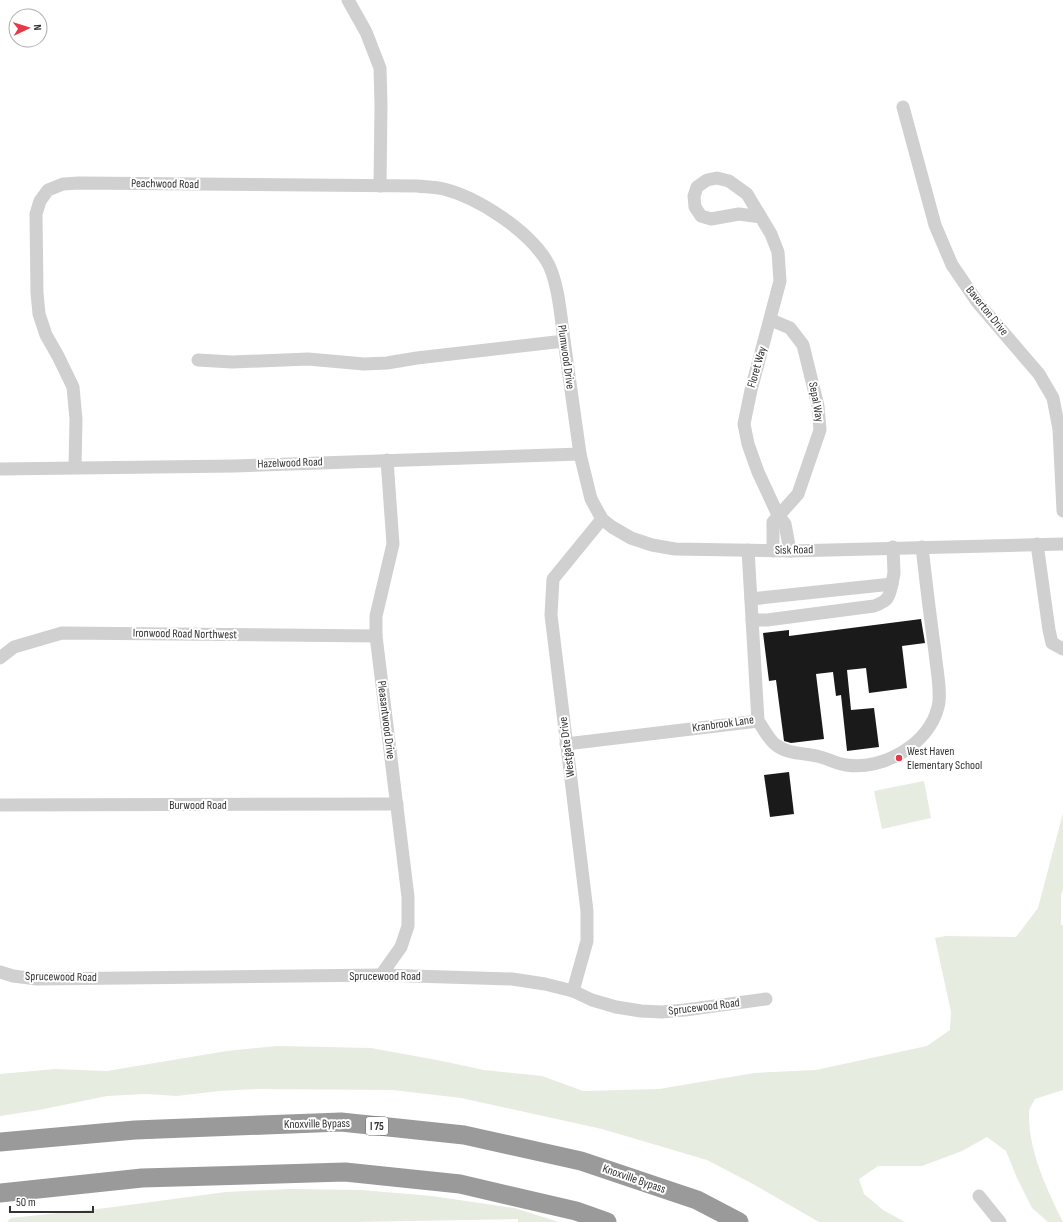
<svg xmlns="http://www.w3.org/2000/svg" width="1063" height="1222" viewBox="0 0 1063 1222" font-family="'Sofia Sans Condensed',sans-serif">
  <rect width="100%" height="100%" fill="#fff"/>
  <g fill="#e6ecdf">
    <path d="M924 781 931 818 882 829 874 791Z"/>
    <path d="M1063 813V889L1061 896V924L1063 926V1090L1035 1099C1033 1103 1029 1108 1029 1113 1028 1150 1047 1190 1063 1222H1048L1032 1208 1017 1178 1006 1151 987 1137 962 1151 922 1166H878L859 1179 864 1194 883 1210 905 1222H819L753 1184 707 1160 602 1129 461 1098 393 1090 257 1089 219 1091 177 1096 145 1094 107 1096 39 1110 0 1116V1074L55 1069 107 1071 227 1051 277 1046 371 1048 442 1061 484 1070 542 1076 583 1091 659 1089 754 1073 816 1070 927 1046 950 1030 951 1012 935 938 946 936 1016 937 1038 908Z"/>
    <path d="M290 1189 361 1190 432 1196 514 1208 559 1222H518V1219L354 1222H7L11 1218 106 1208 226 1192Z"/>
  </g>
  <g fill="#1a1a1a">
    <path d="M921 619 925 643 902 646 907 688 869 693 866 668 847 670 851 710 874 708 879 747 847 751 841 695 836 696 833 672 816 674 824 739 791 743 784 741 776 680 769 681 763 633 789 630V636Z"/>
    <path d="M789 772 794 814 770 817 764 775Z"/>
  </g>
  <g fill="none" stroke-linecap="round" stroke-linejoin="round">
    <g stroke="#d0d0d0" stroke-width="13">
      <path d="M348 0 366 32 380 68 381 105 380 186"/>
      <path d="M903 107 935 225 952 265 978 303 1039 374 1053 398 1059 429 1063 511"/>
      <path d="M761 217 739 214 711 219 701 216 695 207 694 196 697 187 707 180 717 178 729 181 747 194 771 234 778 252 780 281 751 390 744 424 748 444 758 472 778 515 785 524 790 551"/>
      <path d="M771 320 790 328 803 345 818 406 820 430 798 494 773 522V551"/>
      <path d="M198 360 232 362 308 359 364 364 387 363 417 358 564 341"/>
      <path d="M75 467 76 419 73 387 58 356 46 335 39 314 37 293 36 214 40 201 48 190 63 184 79 183 417 186C425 187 435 187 444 189 479 198 527 230 546 260 558 278 561 318 564 340 569 378 575 416 580 454L591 499 602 519 612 527 631 538 652 545 675 549 790 551 1063 544"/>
      <path d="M0 469 235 466 580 454"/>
      <path d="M1037 544 1049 630 1052 643 1063 649"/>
      <path d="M892 584 894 573 893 547"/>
      <path d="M751 599 892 584C889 598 888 601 874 606L767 620H752"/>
      <path d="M0 658 14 647 62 633 376 636"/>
      <path d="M758 721C764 729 769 740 776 745 788 754 803 753 817 756 827 758 836 764 846 765 883 771 929 744 938 707 942 694 936 666 935 652 930 617 926 582 922 547"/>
      <path d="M566 744 758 721 748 550"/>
      <path d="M0 805 397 804"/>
      <path d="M0 972 13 976 37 979 381 975 512 979 545 984 573 991 592 1000 616 1007 641 1011 662 1012 685 1010 766 999"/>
      <path d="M381 975 401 947 408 926V897L376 636V616L393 544 387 460"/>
      <path d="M573 991 587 941V911L551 615 553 579 602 519"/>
      <path d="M979 1196 1000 1222"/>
    </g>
    <g stroke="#9a9a9a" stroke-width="19">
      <path d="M0 1142 135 1130 341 1122 464 1135 581 1161 697 1200 739 1222"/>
      <path d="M0 1193 142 1178 345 1172 460 1184 576 1211 607 1222"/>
    </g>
  </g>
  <circle fill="#e63946" stroke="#fff" stroke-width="1.5" cx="899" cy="758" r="4"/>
  <g text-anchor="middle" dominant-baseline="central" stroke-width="4" stroke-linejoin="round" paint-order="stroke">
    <rect fill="#fff" stroke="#707070" stroke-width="1" x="366" y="1117" width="22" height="18" rx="3"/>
    <g font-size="11" font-weight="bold" fill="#333">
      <text x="377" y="1126">I 75</text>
    </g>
    <g font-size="12" fill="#333" stroke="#fff">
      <text transform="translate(165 184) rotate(1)">Peachwood Road</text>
      <text transform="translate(987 311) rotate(51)">Baverton Drive</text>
      <text transform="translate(566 357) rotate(82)">Plumwood Drive</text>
      <text transform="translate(757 367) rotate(-74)">Floret Way</text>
      <text transform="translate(816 402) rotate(80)">Sepal Way</text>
      <text transform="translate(290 463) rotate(-2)">Hazelwood Road</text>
      <text transform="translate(794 550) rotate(-1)">Sisk Road</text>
      <text transform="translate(185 634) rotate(1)">Ironwood Road Northwest</text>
      <text transform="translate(386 720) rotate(83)">Pleasantwood Drive</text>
      <text transform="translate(723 724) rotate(-8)">Kranbrook Lane</text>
      <text transform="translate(567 747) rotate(-97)">Westgate Drive</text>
      <text x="198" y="805">Burwood Road</text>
      <text x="385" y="976">Sprucewood Road</text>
      <text transform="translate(61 977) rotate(1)">Sprucewood Road</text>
      <text transform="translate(704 1007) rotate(-7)">Sprucewood Road</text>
      <text transform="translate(317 1124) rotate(-1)">Knoxville Bypass</text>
      <text transform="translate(634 1179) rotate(19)">Knoxville Bypass</text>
    </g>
    <g font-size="12" fill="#333" stroke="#fff" text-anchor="start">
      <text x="907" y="751">West Haven<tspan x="907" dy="14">Elementary School</tspan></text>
    </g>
  </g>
  <g transform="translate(28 28) rotate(86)"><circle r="19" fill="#ffffff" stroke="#adadad"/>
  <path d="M0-3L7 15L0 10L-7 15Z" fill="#e63946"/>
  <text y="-6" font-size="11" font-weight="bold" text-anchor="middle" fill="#333333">N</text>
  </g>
  <path d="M10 1206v6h83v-6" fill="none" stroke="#333333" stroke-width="2"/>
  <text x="16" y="1206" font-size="12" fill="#333333" stroke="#ffffff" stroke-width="3" paint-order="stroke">50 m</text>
</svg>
